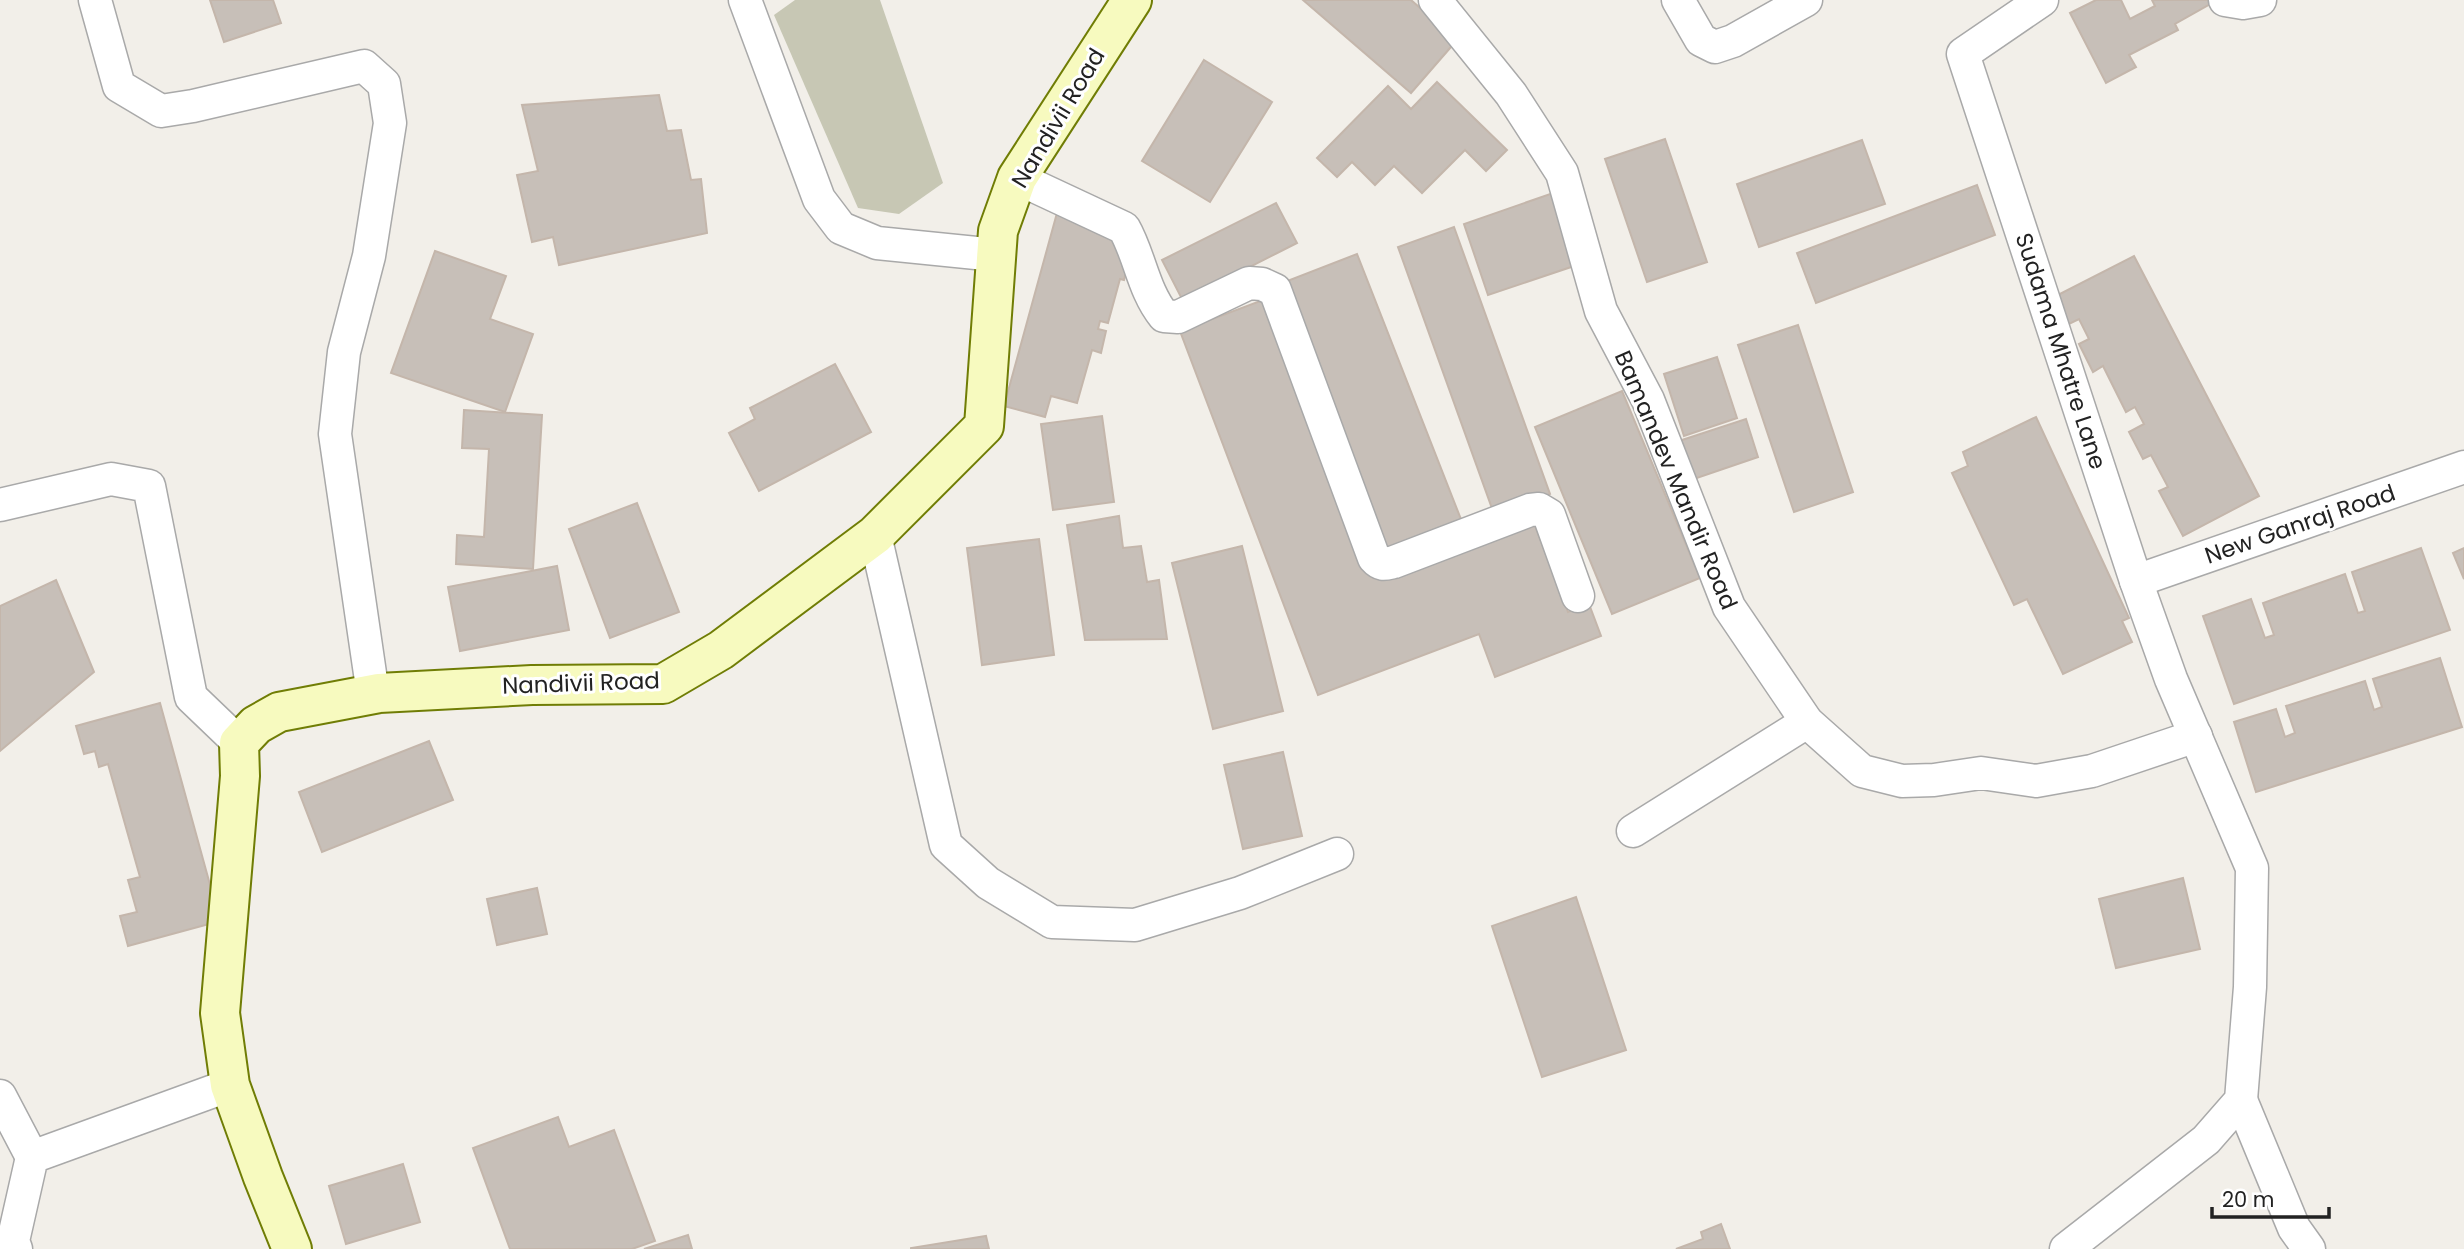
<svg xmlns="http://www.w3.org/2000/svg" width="2464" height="1249" viewBox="0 0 2464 1249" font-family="Poppins,sans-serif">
  <rect width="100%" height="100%" fill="#f2efe9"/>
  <path fill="#c7c7b4" d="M795 0H880L943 183 899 214 858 208 774 15Z"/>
  <g fill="#c7bfb8" stroke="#c4b6ab" stroke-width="2">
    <path d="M210 0H273L281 23 224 42Z"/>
    <path d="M1303 0H1411L1457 40 1411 93Z"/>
    <path d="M2096 0H2121L2130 19 2155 6 2152 0H2211L2212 3 2175 24 2178 30 2129 55 2136 67 2106 83 2070 13Z"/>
    <path d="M1204 60 1272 102 1210 202 1142 161Z"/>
    <path d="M1437 82 1507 150 1486 171 1465 150 1422 193 1394 166 1375 185 1352 162 1337 177 1317 158 1388 86 1411 109Z"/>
    <path d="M659 95 667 131 681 130 691 180 701 179 707 233 559 265 553 237 532 242 517 175 538 171 522 105Z"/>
    <path d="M1665 139 1707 262 1647 282 1605 159Z"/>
    <path d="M1862 140 1885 204 1759 247 1737 184Z"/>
    <path d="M1977 185 1995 235 1816 303 1797 253Z"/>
    <path d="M1559 191 1583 263 1488 295 1464 224Z"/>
    <path d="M1060 202 1133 246 1124 280 1120 279 1108 323 1100 321 1098 329 1106 331 1101 353 1092 350 1077 403 1051 396 1045 417 1004 406Z"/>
    <path d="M1276 203 1297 243 1183 301 1162 260Z"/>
    <path d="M1454 227 1550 494 1494 514 1398 247Z"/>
    <path d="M435 251 506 276 490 319 533 334 505 412 391 373Z"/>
    <path d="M1357 254 1464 527 1388 557 1282 283Z"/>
    <path d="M2134 256 2259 496 2183 536 2159 491 2168 487 2151 455 2143 459 2129 432 2144 424 2135 407 2126 412 2103 366 2093 372 2079 344 2089 339 2079 319 2069 324 2054 297Z"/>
    <path d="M1271 297 1378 576 1532 518 1568 612 1589 604 1601 636 1495 677 1479 634 1318 695 1180 331Z"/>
    <path d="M1798 325 1853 492 1794 512 1738 345Z"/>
    <path d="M1717 357 1737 418 1684 436 1664 374Z"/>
    <path d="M835 364 871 432 759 491 729 433 755 419 750 408Z"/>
    <path d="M1622 391 1700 578 1612 614 1535 427Z"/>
    <path d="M464 410 542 415 533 569 456 564 457 535 484 537 489 449 462 448Z"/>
    <path d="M1102 416 1114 502 1053 510 1041 424Z"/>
    <path d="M2036 417 2129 618 2122 621 2132 642 2063 674 2027 599 2014 605 1952 473 1968 466 1963 452Z"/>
    <path d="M1746 419 1758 457 1688 481 1676 442Z"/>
    <path d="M637 503 679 612 610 638 569 529Z"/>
    <path d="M1119 516 1123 548 1141 546 1147 582 1159 580 1167 639 1085 640 1067 525Z"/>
    <path d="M1039 539 1054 655 982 665 967 548Z"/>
    <path d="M1242 546 1283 711 1213 729 1172 563Z"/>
    <path d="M2421 548 2450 630 2234 704 2203 616 2251 599 2265 638 2274 635 2263 603 2345 574 2358 613 2365 611 2352 572Z"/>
    <path d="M2464 548V579L2453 553Z"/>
    <path d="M557 566 569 630 460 651 448 587Z"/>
    <path d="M56 580 94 672 0 751V606Z"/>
    <path d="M2440 658 2462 727 2256 792 2234 722 2276 709 2285 737 2295 733 2286 706 2365 681 2374 710 2382 707 2373 679Z"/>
    <path d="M160 703 220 921 128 946 120 916 137 912 128 880 140 877 108 764 99 767 95 751 84 754 76 726Z"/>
    <path d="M429 741 453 800 322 852 299 792Z"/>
    <path d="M1283 752 1302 836 1243 849 1224 765Z"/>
    <path d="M2183 878 2200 949 2116 968 2099 899Z"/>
    <path d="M537 888 547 934 497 945 487 899Z"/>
    <path d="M1576 897 1626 1050 1542 1077 1492 926Z"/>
    <path d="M558 1117 569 1147 614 1130 655 1241 632 1249H510L473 1148Z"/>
    <path d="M403 1164 420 1222 346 1244 329 1186Z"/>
    <path d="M1721 1224 1730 1249H1676L1703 1239 1701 1232Z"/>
    <path d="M688 1235 692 1249H644Z"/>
    <path d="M986 1236 989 1249H911V1248Z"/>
  </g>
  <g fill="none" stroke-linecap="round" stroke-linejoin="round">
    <defs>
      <g id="street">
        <path d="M95 0 119 86 161 111 193 106 364 66 384 84 390 123 369 256 344 352 335 434 373 694"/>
        <path d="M745 0 819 199 841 228 877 243 996 255"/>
        <path d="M1435 0 1511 94 1562 173 1601 311 1648 400 1729 607 1807 722 1862 771 1902 781 1934 780 1981 773 2036 781 2092 771 2196 736"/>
        <path d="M1678 0 1701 40 1715 47 1733 41 1806 0"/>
        <path d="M2042 0 1963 54 2136 581 2171 679 2252 868 2250 987 2241 1100 2206 1140 2066 1249"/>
        <path d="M2225 0 2243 3 2260 0"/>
        <path d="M1017 178 1124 228C1140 256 1143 290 1164 316L1178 317 1249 283 1262 284 1275 290 1374 558C1381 566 1385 564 1394 562L1530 510 1539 509 1549 515 1578 596"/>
        <path d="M0 505 111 479 149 486 191 697 239 743"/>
        <path d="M875 535 946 845 988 883 1052 922 1135 925 1240 893 1337 854"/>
        <path d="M2136 581 2464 467"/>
        <path d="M1633 831 1807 722"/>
        <path d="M0 1096 32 1157"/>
        <path d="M2241 1100 2294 1228 2309 1249"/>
        <path d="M16 1249 13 1241 32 1157 230 1085"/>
      </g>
      <path id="secondary" d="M292 1249 263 1177 230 1085 220 1013 240 776 239 743 256 725 279 712 379 693 532 685 663 684 721 650 875 535 984 426 998 231 1017 178 1132 0"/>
    </defs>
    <use href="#street" stroke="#a9a9a9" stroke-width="35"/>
    <use href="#secondary" stroke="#707d05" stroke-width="42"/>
    <use href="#street" stroke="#fff" stroke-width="32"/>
    <use href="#secondary" stroke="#f7fabf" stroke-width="38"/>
  </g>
  <g text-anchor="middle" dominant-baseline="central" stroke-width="6" stroke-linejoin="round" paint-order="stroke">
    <g font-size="23" fill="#222" stroke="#fff">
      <text transform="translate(1058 118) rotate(-59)">Nandivii Road</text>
      <text transform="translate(2061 351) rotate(72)">Sudama Mhatre Lane</text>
      <text transform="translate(1676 480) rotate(67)">Bamandev Mandir Road</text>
      <text transform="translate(2300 524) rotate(-19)">New Ganraj Road</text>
      <text transform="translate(581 683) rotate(-2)">Nandivii Road</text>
    </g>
  </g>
  <path d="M2212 1207v10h117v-10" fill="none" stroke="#222222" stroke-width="3.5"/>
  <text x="2222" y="1207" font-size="21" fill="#222222" stroke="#ffffff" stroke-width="5" paint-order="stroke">20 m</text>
</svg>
